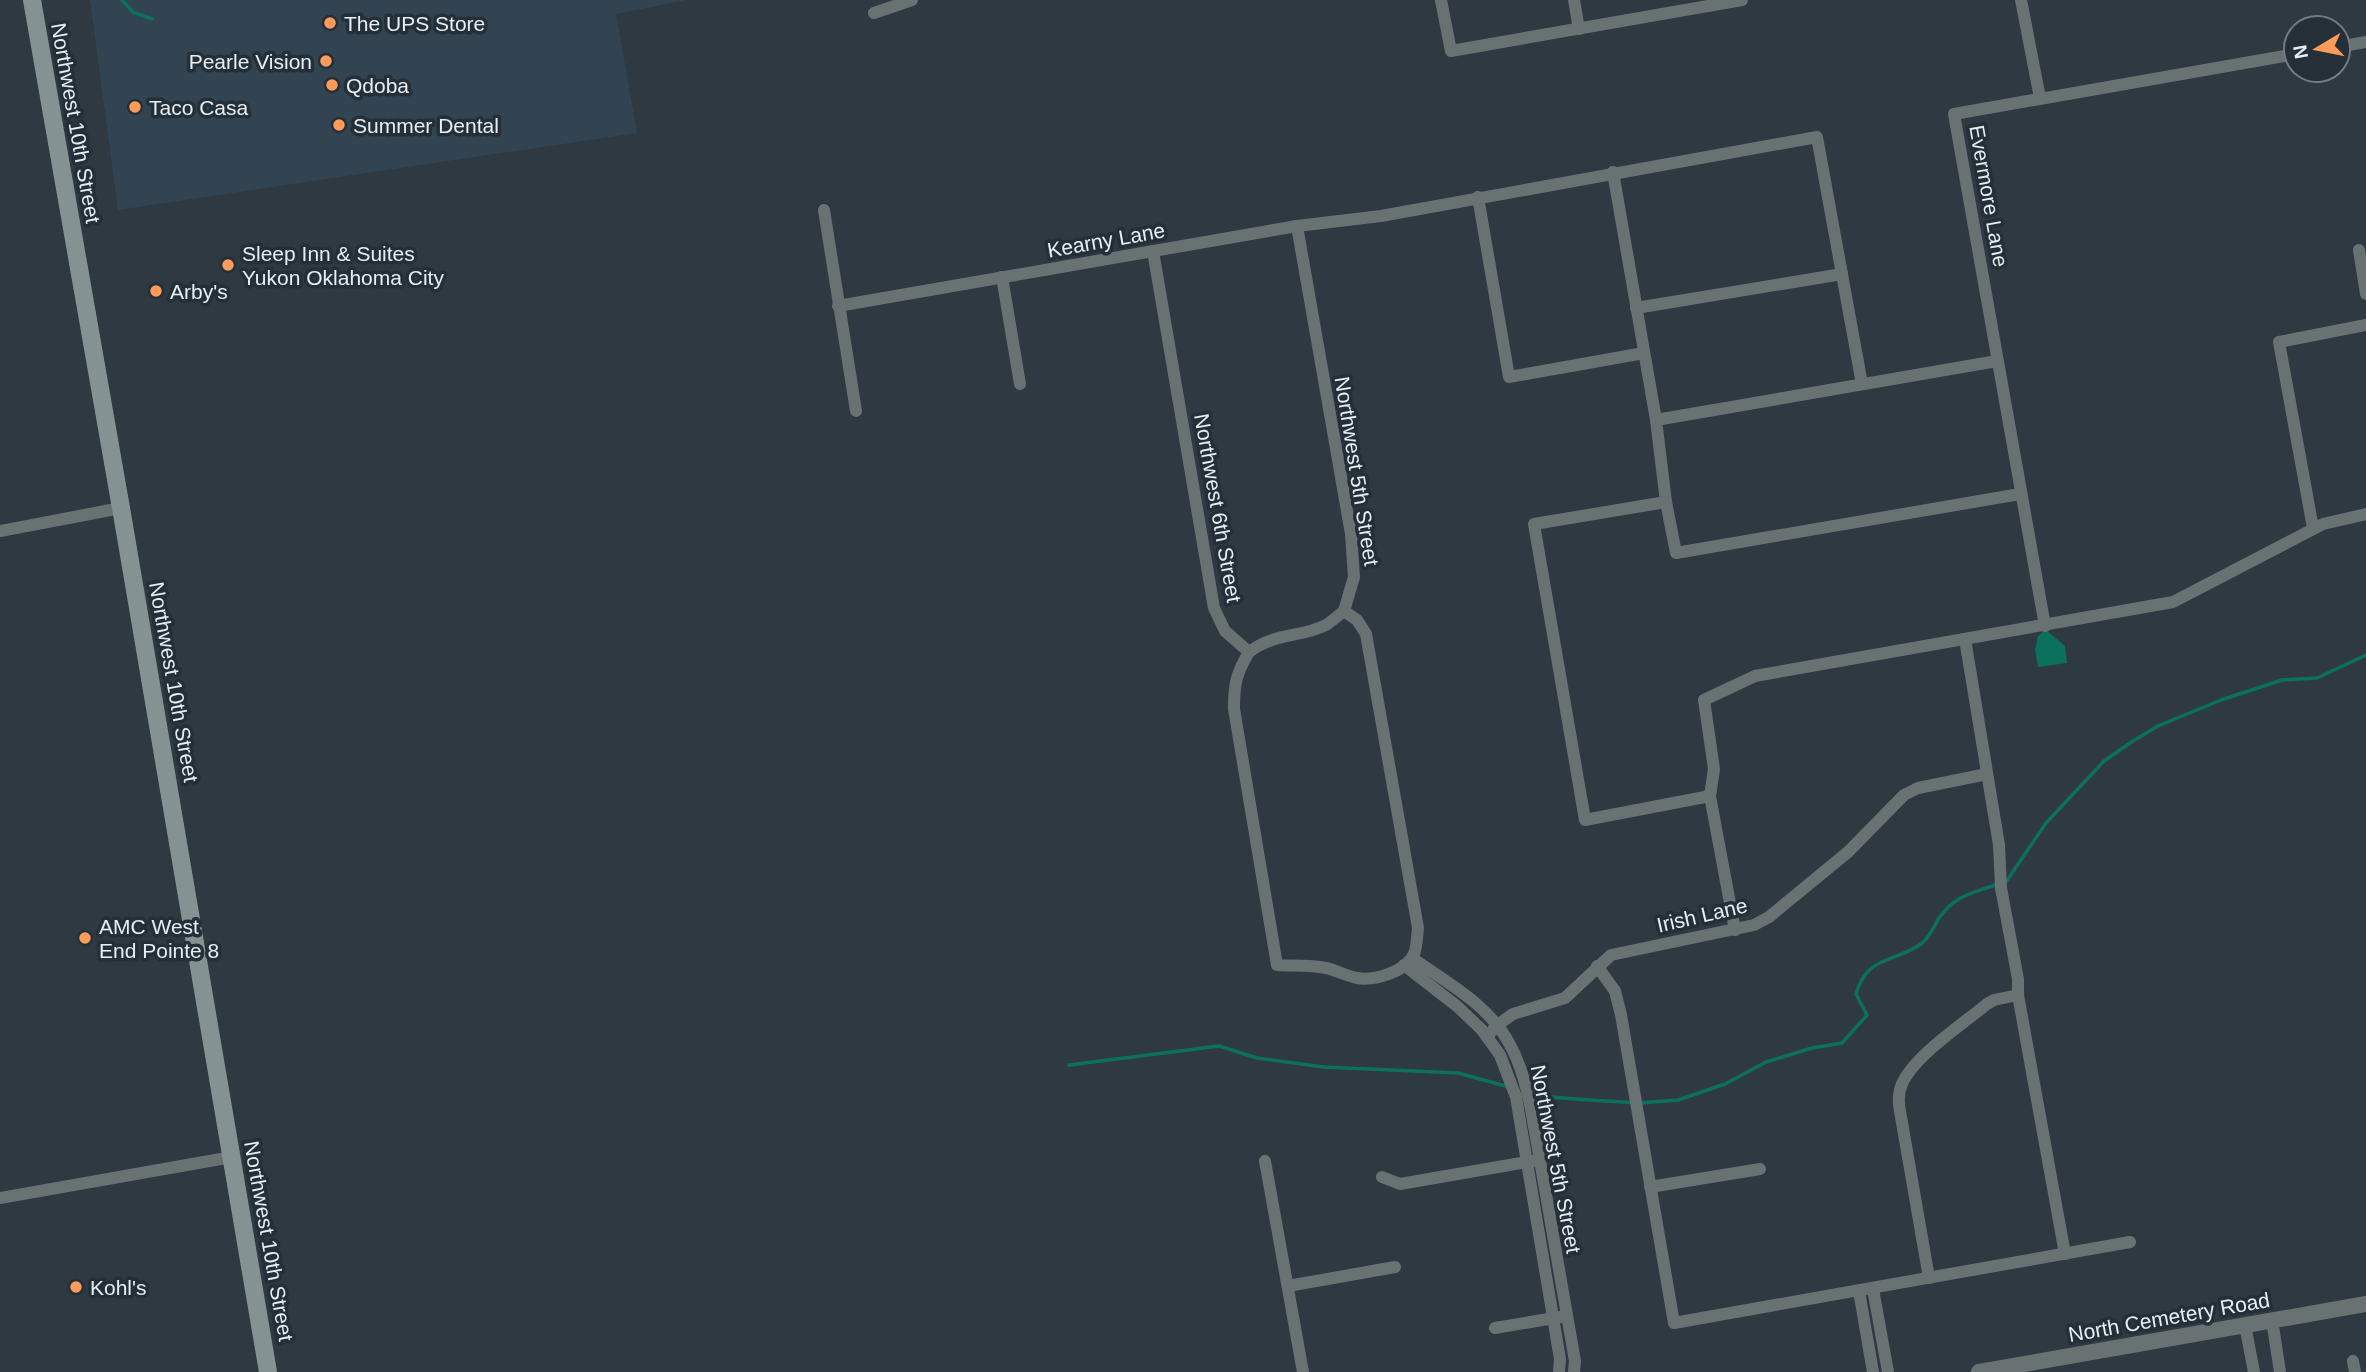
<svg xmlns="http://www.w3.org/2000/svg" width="2366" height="1372" viewBox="0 0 2366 1372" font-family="Arial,sans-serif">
  <rect width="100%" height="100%" fill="#2e3942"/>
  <path fill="#324451" d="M90 0H687L616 14 637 133 118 210Z"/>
  <path fill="#0c715c" d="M2046 630 2065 646 2067 663 2038 667 2035 650 2038 636Z"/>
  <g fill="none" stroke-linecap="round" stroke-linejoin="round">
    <g stroke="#0c715c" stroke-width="3.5">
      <path d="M122 0 133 12 152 19"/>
      <path d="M2006 882 2046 823 2104 761 2133 741 2158 726 2221 700 2282 680 2317 678 2366 655"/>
      <path d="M1069 1065 1219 1046 1257 1058 1324 1067 1458 1073 1509 1087"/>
      <path d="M1530 1092 1551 1097 1589 1100 1640 1103 1678 1100 1725 1084 1766 1062 1812 1048 1842 1043 1867 1015 1856 994C1867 955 1894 963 1921 944 1929 939 1934 926 1939 918 1955 895 1973 893 1998 884"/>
    </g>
    <g stroke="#697273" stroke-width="12">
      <path d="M1441 0 1451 51 1742 0"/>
      <path d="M1574 0 1579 29"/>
      <path d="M2021 0 2040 98"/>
      <path d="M874 13 912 0"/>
      <path d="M2338 47 2366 42"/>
      <path d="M1613 172 1656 420 1666 502 1676 553 2020 494"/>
      <path d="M1478 197 1509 377 1644 353"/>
      <path d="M824 210 856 411"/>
      <path d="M2359 250 2366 294"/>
      <path d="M1153 251 1214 608 1225 631 1249 652C1236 674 1234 684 1234 709L1277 965C1293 966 1310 965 1326 968 1336 970 1346 976 1357 978 1374 981 1406 972 1414 954 1417 947 1417 936 1418 928L1366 634 1357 620 1344 611 1354 577 1351 534 1297 226"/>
      <path d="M1002 277 1020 384"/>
      <path d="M838 306 1297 226 1381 216 1817 137 1862 384"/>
      <path d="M1636 308 1842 274"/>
      <path d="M1656 420 1997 361"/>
      <path d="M1666 502 1534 524 1585 820 1710 796"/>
      <path d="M2313 528 2279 342 2366 325"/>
      <path d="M0 531 121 508"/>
      <path d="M2045 626 1954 114 2296 54"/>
      <path d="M1965 639 1999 845 2001 888 2018 979V995"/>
      <path d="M1249 652C1276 632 1300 638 1326 625 1332 621 1338 616 1344 611"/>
      <path d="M1735 930 1710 796 1714 769 1704 700 1755 676 2173 602 2323 524 2366 514"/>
      <path d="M1412 958C1446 982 1489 1005 1509 1043 1521 1064 1526 1086 1531 1109L1575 1361 1574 1372"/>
      <path d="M1404 965 1458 1007 1482 1030 1500 1055 1516 1097 1560 1359 1559 1372"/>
      <path d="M1597 966 1615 991 1621 1015 1674 1323 2130 1242"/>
      <path d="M1487 1037 1496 1026 1513 1014 1565 998 1611 955 1754 925 1769 917 1848 852 1904 795 1918 788 1987 774"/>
      <path d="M1265 1161 1303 1372"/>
      <path d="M1382 1177 1400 1184 1533 1161"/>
      <path d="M1650 1187 1760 1169"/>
      <path d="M0 1198 232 1157"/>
      <path d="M1929 1278 1900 1111C1898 1101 1898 1093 1902 1084 1914 1056 1963 1024 1987 1004L1994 1000 2018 995 2065 1254"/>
      <path d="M1288 1286 1395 1267"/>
      <path d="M1873 1289 1888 1372"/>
      <path d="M1859 1291 1873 1372"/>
      <path d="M2272 1320 2280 1372"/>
      <path d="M2245 1325 2254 1372"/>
      <path d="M1495 1328 1560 1317"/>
      <path d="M2353 1361 2355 1372"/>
    </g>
    <path stroke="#697273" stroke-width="16" d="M1979 1372 2366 1304"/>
    <path stroke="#859294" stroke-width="18" d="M32 0 121 508 268 1372"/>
  </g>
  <g fill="#ff9b5a" stroke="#242f38" stroke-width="2.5">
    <circle cx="330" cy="23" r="7"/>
    <circle cx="326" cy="61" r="7"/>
    <circle cx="332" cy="85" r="7"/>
    <circle cx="135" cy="107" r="7"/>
    <circle cx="339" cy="125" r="7"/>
    <circle cx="228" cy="265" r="7"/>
    <circle cx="156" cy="291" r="7"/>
    <circle cx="85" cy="938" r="7"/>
    <circle cx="76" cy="1287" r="7"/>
  </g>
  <g text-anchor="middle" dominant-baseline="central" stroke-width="7" stroke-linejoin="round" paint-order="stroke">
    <g font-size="21" fill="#e6eef4" stroke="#242f38" text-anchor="start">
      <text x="344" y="23">The UPS Store</text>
      <text x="312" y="61" text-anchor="end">Pearle Vision</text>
      <text x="346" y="85">Qdoba</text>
      <text x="149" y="107">Taco Casa</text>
      <text x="353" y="125">Summer Dental</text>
      <text x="242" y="253">Sleep Inn &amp; Suites<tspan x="242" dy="24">Yukon Oklahoma City</tspan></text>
      <text x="170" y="291">Arby's</text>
      <text x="99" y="926">AMC West<tspan x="99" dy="24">End Pointe 8</tspan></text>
      <text x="90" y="1287">Kohl's</text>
    </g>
    <g font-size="21" fill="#e6eef4" stroke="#242f38">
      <text transform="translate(76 123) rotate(80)">Northwest 10th Street</text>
      <text transform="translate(1989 196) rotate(80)">Evermore Lane</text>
      <text transform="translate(1106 240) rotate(-10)">Kearny Lane</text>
      <text transform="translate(1357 471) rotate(81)">Northwest 5th Street</text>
      <text transform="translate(1218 508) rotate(80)">Northwest 6th Street</text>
      <text transform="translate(174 682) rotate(80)">Northwest 10th Street</text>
      <text transform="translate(1702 915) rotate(-13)">Irish Lane</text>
      <text transform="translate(1556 1159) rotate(79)">Northwest 5th Street</text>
      <text transform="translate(269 1241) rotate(80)">Northwest 10th Street</text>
      <text transform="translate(2169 1317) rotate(-10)">North Cemetery Road</text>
    </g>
  </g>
  <g transform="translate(2317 49) rotate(260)"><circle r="33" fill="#242f38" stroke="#727b83" stroke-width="2"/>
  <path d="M0-5L12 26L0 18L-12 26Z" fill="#ff9b5a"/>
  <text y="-10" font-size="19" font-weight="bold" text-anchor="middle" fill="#e6eef4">N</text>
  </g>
</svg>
